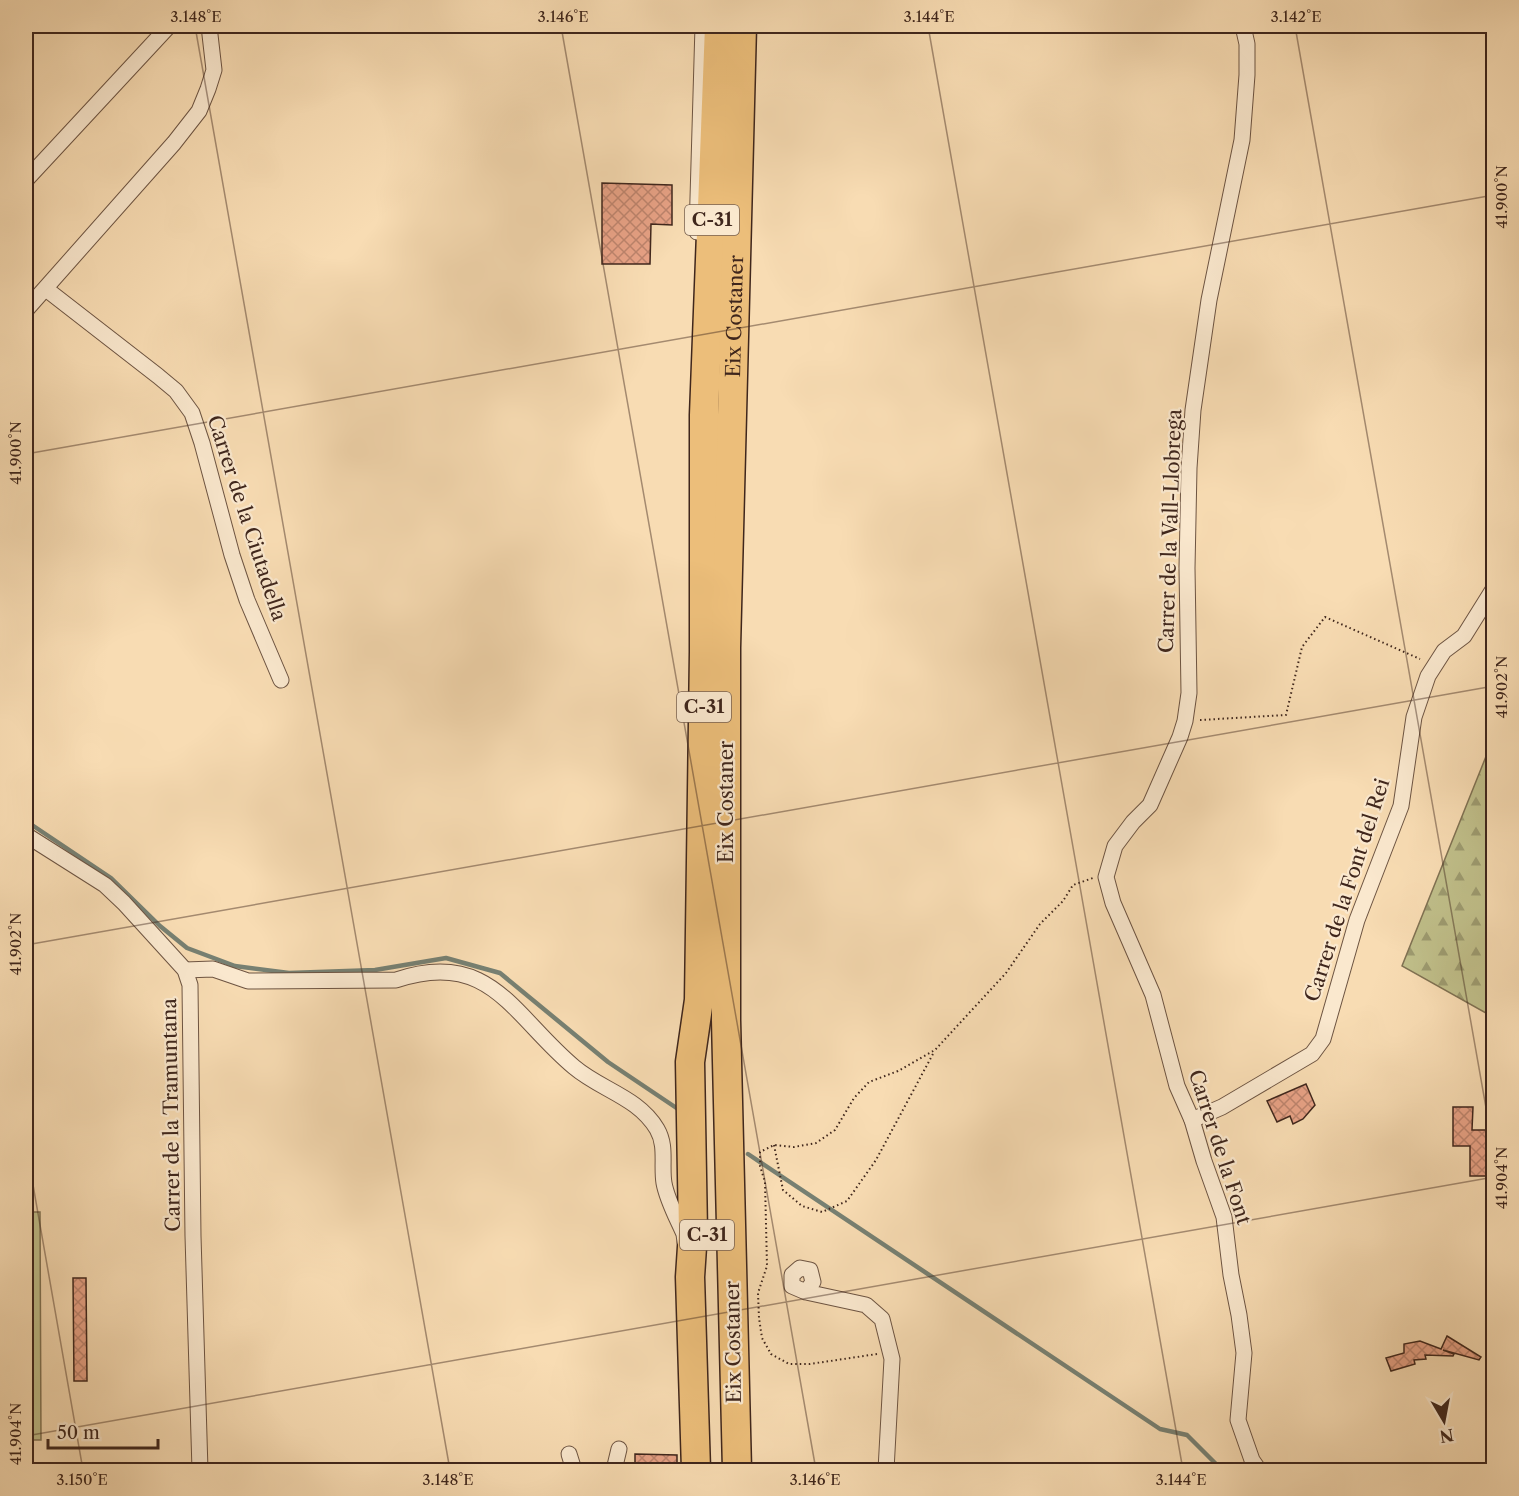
<svg xmlns="http://www.w3.org/2000/svg" width="1519" height="1496" viewBox="0 0 1519 1496" font-family="'Libre Caslon Text',serif">
  <defs>
    <pattern id="forest-firs" width="22" height="20" patternUnits="userSpaceOnUse" patternTransform="scale(1.5)"><rect width="22" height="20" fill="#c0bf8a"/><path d="M5 1l3.5 6h-7zM16 11l3.5 6h-7z" fill="#9d9b70"/></pattern>
    <pattern id="building-cross-hatch" width="8" height="8" patternUnits="userSpaceOnUse" patternTransform="scale(1.5)"><rect width="8" height="8" fill="#e8a286"/><path d="M0 0l8 8M0 8l8-8" fill="none" stroke="#bd846d"/></pattern>
  </defs>
  <rect width="100%" height="100%" fill="#f8dcb3"/>
  <filter id="stains"><feTurbulence type="fractalNoise" baseFrequency=".00333" numOctaves="4"/><feColorMatrix values="0 0 0 0 .2 0 0 0 0 .09 0 0 0 0 .02 0 0 0 .5 -.17"/></filter>
  <radialGradient id="worn" r=".72"><stop offset=".6" stop-color="#630" stop-opacity="0"/><stop offset="1" stop-color="#630" stop-opacity=".3"/></radialGradient>
  <path fill="url(#forest-firs)" stroke="#807253" stroke-width="1.5" d="M1493 739V1017L1402 966Z"/>
  <path fill="#c0bf8a" stroke="#807253" stroke-width="1.5" d="M26 1212H40L41 1440H26Z"/>
  <g fill="none" stroke-linecap="round" stroke-linejoin="round">
    <g stroke="#778072" stroke-width="4.5">
      <path d="M26 821 111 878 160 926 187 948 235 966 289 973 375 970 446 958 500 973 608 1062 678 1109"/>
      <path d="M748 1154 1160 1429 1187 1435 1222 1470"/>
    </g>
  </g>
  <g fill="url(#building-cross-hatch)" stroke="#3f261c" stroke-width="1.5">
    <path d="M602 183 672 185V225L651 224 650 264H602Z"/>
    <path d="M1306 1084 1315 1105 1303 1119 1293 1124 1290 1116 1277 1122 1267 1101Z"/>
    <path d="M1453 1107H1473L1472 1130H1494V1145L1489 1144V1176H1470V1146H1453Z"/>
    <path d="M73 1278H86L87 1381H74Z"/>
    <path d="M1447 1336 1481 1357 1479 1360 1443 1350 1454 1354 1453 1356 1425 1355 1426 1359 1414 1360 1415 1364 1391 1371 1386 1358 1404 1353V1344L1420 1341 1441 1349Z"/>
    <path d="M635 1454 677 1455V1470H635Z"/>
  </g>
  <g fill="none" stroke-linecap="round" stroke-linejoin="round">
    <defs>
      <g id="minor">
        <path d="M1243 26 1247 44V75L1242 140 1209 300 1193 410 1189 468 1187 568 1189 693 1185 721 1180 737 1150 805 1133 822 1115 846 1106 877 1113 903 1153 995 1177 1086 1192 1120 1204 1161 1224 1217 1231 1275 1239 1315 1244 1353 1238 1420 1252 1460 1259 1470"/>
        <path d="M26 180 169 26"/>
        <path d="M697 232 703 26"/>
        <path d="M46 289 158 376 176 391 192 413 202 443 232 555 247 600 281 680"/>
        <path d="M26 310 174 143 199 111 208 89 214 70 209 26"/>
        <path d="M26 835 105 885 124 903 185 970 190 985 193 1236 200 1470"/>
        <path d="M185 970 213 969 248 981 396 980C490 948 513 1016 574 1067 601 1090 638 1097 657 1129 667 1146 661 1165 664 1183 667 1200 677 1218 684 1234L685 1242"/>
        <path d="M1192 1120 1222 1107 1312 1054 1323 1039 1357 920 1401 806 1414 717 1428 676 1444 651 1464 636 1494 588"/>
        <path d="M806 1292 813 1282 810 1270 800 1268 792 1275V1286L806 1292 866 1305 882 1319 892 1359 886 1470"/>
        <path d="M569 1454 574 1470"/>
        <path d="M614 1470 619 1449"/>
      </g>
      <g id="motorway">
        <path d="M696 1470 690 1277 693 1232 690 1062 699 1000 704 652V415L719 26"/>
        <path id="s1" d="M737 1470 726 1020V648L742 26"/>
      </g>
    </defs>
    <use href="#minor" stroke="#6d5442" stroke-width="17"/>
    <use href="#motorway" stroke="#3f261c" stroke-width="31"/>
    <g stroke="#3f261c" stroke-width="2" stroke-dasharray="1.5 3" stroke-linecap="butt">
      <path d="M1200 720 1286 715 1302 647 1325 617 1420 659"/>
      <path d="M774 1145 783 1190 802 1206 822 1212 847 1201 876 1160 934 1052"/>
      <path d="M877 1354 810 1364H789L771 1354 762 1338 759 1318 758 1293 767 1266 765 1182 760 1166V1152L774 1145 794 1147 816 1143 835 1130 854 1098 869 1082 898 1071 935 1050 1006 973 1040 924 1063 901 1073 885 1093 878"/>
    </g>
    <use href="#minor" stroke="#fae8ce" stroke-width="15"/>
    <use href="#motorway" stroke="#ecbe7a" stroke-width="28"/>
  </g>
  <path fill="none" stroke="#3f261c" stroke-width="1.5" stroke-opacity="0.45" d="M195 26 450 1470M561 26 816 1470M928 26 1183 1470M1295 26 1494 1153M26 454 1494 195M26 945 1494 686M26 1145 83 1470M26 1436 1494 1177"/>
  <g text-anchor="middle" dominant-baseline="central" stroke-width="4.5" stroke-linejoin="round" paint-order="stroke">
    <g fill="#fae8ce" stroke="#776051" stroke-width="1.5">
      <rect x="685" y="205" width="54" height="30" rx="4.5"/>
      <rect x="677" y="692" width="54" height="30" rx="4.5"/>
      <rect x="680" y="1220" width="54" height="30" rx="4.5"/>
    </g>
    <g font-size="18" font-weight="bold" fill="#3f261c">
      <text x="712" y="220">C-31</text>
      <text x="704" y="707">C-31</text>
      <text x="707" y="1235">C-31</text>
    </g>
    <g font-size="20" fill="#3f261c" stroke="#fae8ce">
      <text stroke="none"><textPath href="#s1" startOffset="1154">Eix Costaner</textPath></text>
      <text transform="translate(247 518) rotate(72)">Carrer de la Ciutadella</text>
      <text transform="translate(1170 531) rotate(-88)">Carrer de la Vall-Llobrega</text>
      <text transform="translate(726 802) rotate(-90)">Eix Costaner</text>
      <text transform="translate(1347 890) rotate(-72)">Carrer de la Font del Rei</text>
      <text transform="translate(171 1115) rotate(-91)">Carrer de la Tramuntana</text>
      <text transform="translate(1220 1147) rotate(72)">Carrer de la Font</text>
      <text transform="translate(733 1342) rotate(-91)">Eix Costaner</text>
    </g>
  </g>
  <rect width="1519" height="1496" fill="none" stroke="#f8dcb3" stroke-width="66"/>
  <g transform="translate(1444 1421) rotate(170)" stroke="#fae8ce" stroke-width="4.5" paint-order="stroke">
  <path d="M0-4.5L10 22L0 15L-10 22Z" fill="#3f261c"/>
  <text y="-9" font-size="16" font-weight="bold" text-anchor="middle" fill="#3f261c">N</text>
  </g>
  <path d="M48 1439v9h110v-9" fill="none" stroke="#3f261c" stroke-width="3"/>
  <text x="57" y="1439" font-size="18" fill="#3f261c" stroke="#fae8ce" stroke-width="4.5" paint-order="stroke">50 m</text>
  <rect x="33" y="33" width="1453" height="1430" fill="none" stroke="#3f261c" stroke-width="2"/>
  <g font-size="15" text-anchor="middle" fill="#3f261c">
    <text x="196" y="22">3.148°E</text>
    <text x="563" y="22">3.146°E</text>
    <text x="929" y="22">3.144°E</text>
    <text x="1296" y="22">3.142°E</text>
    <text transform="translate(1502 197) rotate(-90)" y="5">41.900°N</text>
    <text transform="translate(16 453) rotate(-90)" y="5">41.900°N</text>
    <text transform="translate(1502 687) rotate(-90)" y="5">41.902°N</text>
    <text transform="translate(16 944) rotate(-90)" y="5">41.902°N</text>
    <text transform="translate(1502 1178) rotate(-90)" y="5">41.904°N</text>
    <text transform="translate(16 1434) rotate(-90)" y="5">41.904°N</text>
    <text x="82" y="1485">3.150°E</text>
    <text x="448" y="1485">3.148°E</text>
    <text x="815" y="1485">3.146°E</text>
    <text x="1181" y="1485">3.144°E</text>
  </g>
  <rect width="100%" height="100%" filter="url(#stains)"/>
  <rect width="100%" height="100%" fill="url(#worn)"/>
</svg>
